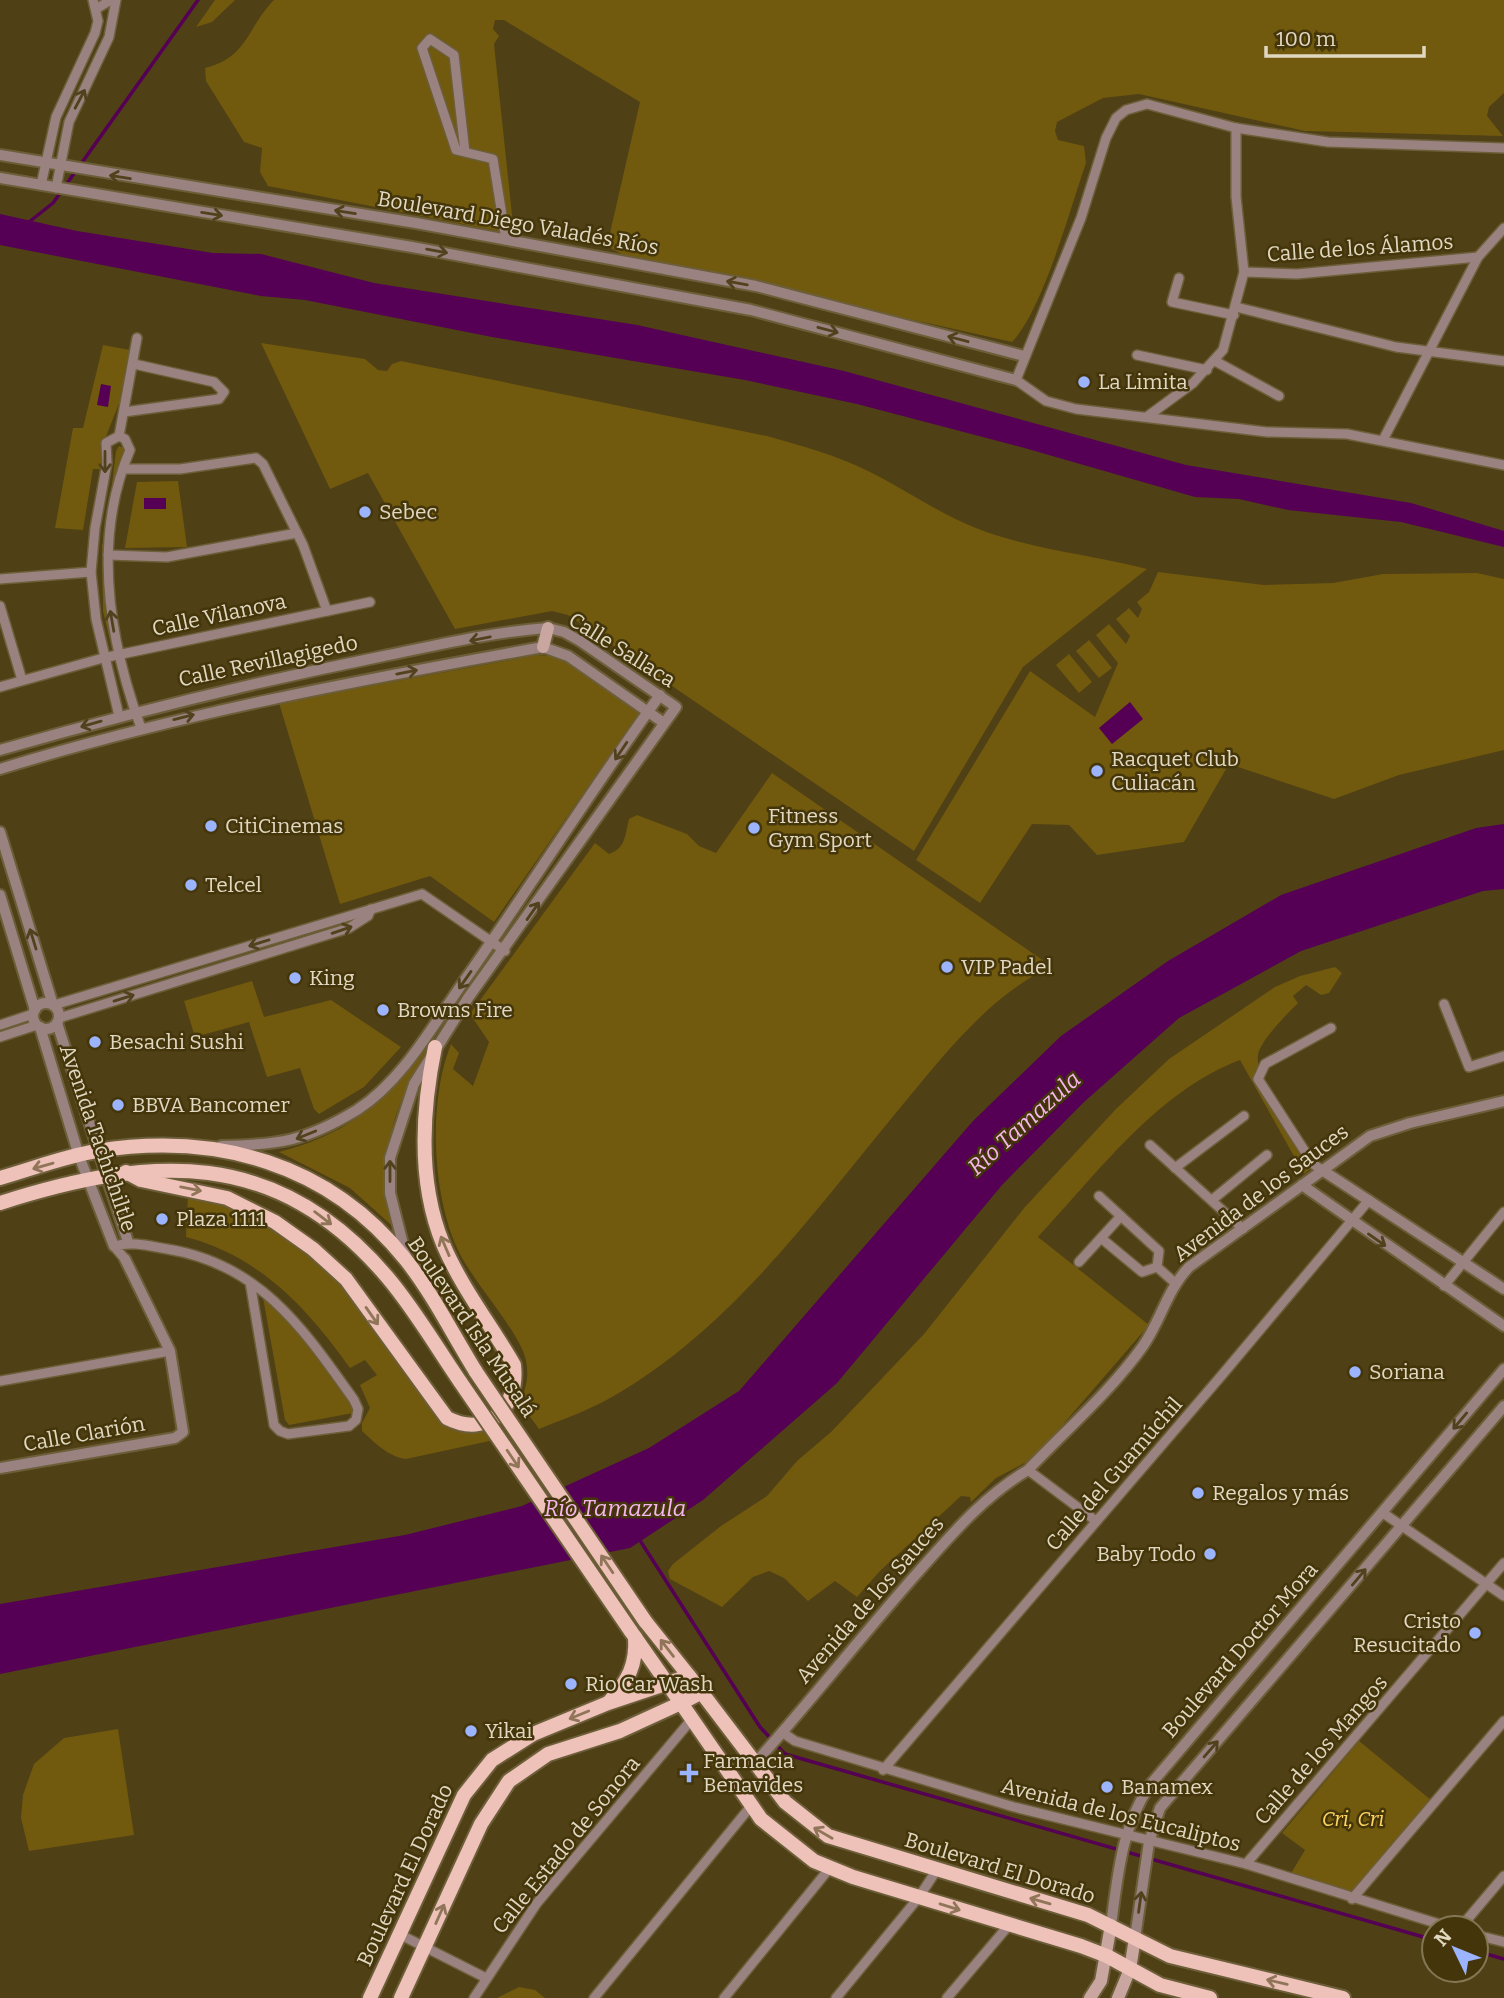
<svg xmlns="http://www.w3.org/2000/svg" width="1504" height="1998" viewBox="0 0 1504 1998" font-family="Bitter,serif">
  <rect width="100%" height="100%" fill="#4f4016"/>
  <g fill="#71590d">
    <path d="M215 0H235L212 22 196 27Z"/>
    <path d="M274 0H1504V93L1489 107 1487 116 1503 136 1305 131 1139 94 1103 98 1057 122 1055 131 1058 140 1084 146 1086 163C1070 209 1043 310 1012 342L623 255 607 246 640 102 504 20H495L493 29 499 36 494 44 514 234 268 186 260 172 262 148 244 142 206 81 205 68C248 58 247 27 274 0Z"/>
    <path d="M261 343 365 359 378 370 387 371 392 364 401 361 767 436C802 446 836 455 868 471 905 489 938 513 976 528 1032 550 1090 554 1147 569L1023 667 914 851 568 615 552 611 455 629 368 473 330 489Z"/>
    <path d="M103 345 130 350 120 401 101 449 102 469H93L83 530 55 528 73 428H83Z"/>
    <path d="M119 446 126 449 108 519 116 451Z"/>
    <path d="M178 481 187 547 125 548 137 482Z"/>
    <path d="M105 536 106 610 112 649 103 611 102 546Z"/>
    <path d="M1158 572 1264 585 1333 583 1383 574 1477 573 1504 579V750L1399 775 1334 799 1229 764 1184 842 1097 855 1069 825 1032 824 980 903 916 860 1030 671 1095 717 1118 663 1096 635 1109 624 1126 644 1130 636 1116 619 1129 608 1138 618 1142 609 1137 602 1149 592Z"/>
    <path d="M1089 640 1112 668 1099 678 1076 651Z"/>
    <path d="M1069 654 1092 682 1079 693 1056 665Z"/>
    <path d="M537 655 563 657 641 710 494 922 430 876 340 904 279 703Z"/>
    <path d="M772 773 1051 966C985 999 941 1059 895 1114 811 1216 729 1330 612 1397 589 1410 564 1419 539 1429L520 1403C526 1388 529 1377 526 1361 521 1333 471 1280 457 1248 432 1192 428 1101 451 1044L459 1053 453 1069 473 1086 489 1042 470 1014 595 843 609 854C626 848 625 835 629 819L637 815 687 834 699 846 716 853Z"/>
    <path d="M1335 967 1342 973 1329 993 1321 995 1306 985 1293 996 1298 1003C1287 1014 1260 1041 1258 1055 1254 1081 1299 1144 1312 1168L1304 1174 1240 1060C1157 1091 1097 1174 1038 1237L1149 1325 1034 1458 996 1478 971 1502 970 1497 961 1496 880 1571 857 1597 835 1581 808 1601 784 1578 769 1571 753 1577 722 1607 670 1579 668 1571 673 1564 721 1526 767 1496 797 1461 831 1432 924 1334 1025 1207 1116 1109 1169 1059 1275 987 1300 976Z"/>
    <path d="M252 981 264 1017 331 1000 401 1047 364 1087 319 1114 314 1109 300 1068 267 1077 249 1022 195 1037 184 1001Z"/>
    <path d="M446 1016C425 1056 392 1103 389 1150 388 1176 396 1205 398 1231L350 1188 279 1152C365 1130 398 1086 446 1016Z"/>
    <path d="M188 1195 221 1201 276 1226 343 1280 437 1415 487 1427 494 1440 406 1459C389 1457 375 1443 362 1431V1423L370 1408 360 1385 377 1375 365 1360 350 1368C307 1308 261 1257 186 1237Z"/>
    <path d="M262 1292 301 1328 355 1408 353 1413 289 1425 285 1420Z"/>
    <path d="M118 1729 134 1835 29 1851 21 1818 23 1795 34 1764 64 1738Z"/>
    <path d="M1359 1741 1431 1800 1352 1891 1290 1875 1305 1850 1282 1833Z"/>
    <path d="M519 1987 535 1990 545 1998H497Z"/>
  </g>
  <g fill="#550054">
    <path d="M0 214 77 231 213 253 261 254 374 283 637 325 844 371 1186 465 1411 503 1504 531V547L1401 522 1288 510 1239 499 1195 497 1021 447 857 404 745 380 492 337 305 300 261 296 0 245Z"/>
    <path d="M101 384 111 386 108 407 97 405Z"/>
    <rect x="144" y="498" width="22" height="11"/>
    <path d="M1130 702 1143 719 1112 744 1099 728Z"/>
    <path d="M1504 824V889L1483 891 1301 951 1179 1018 1084 1102 1002 1185 837 1383 703 1500 630 1548 0 1674V1604L405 1535 522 1506 649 1448 739 1391 973 1121 1061 1036 1168 961 1281 895 1476 828Z"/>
  </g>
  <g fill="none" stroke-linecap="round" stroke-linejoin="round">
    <g stroke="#550054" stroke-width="3.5">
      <path d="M29 222 53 203 198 0"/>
      <path d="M641 1542 760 1727 785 1754 1434 1940"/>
      <path d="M1476 1951 1504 1959"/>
    </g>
    <defs>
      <g id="minor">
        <path d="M96 9 111 0"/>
        <path d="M1504 148 1328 142 1236 128 1147 104 1126 110 1116 118 1106 138 1081 218 1016 380 1046 401 1076 409 1267 432 1347 434 1504 465"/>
        <path d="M465 152 454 55 430 39 422 48 456 150 493 159 506 240"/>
        <path d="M41 185 56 117 95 33 98 21 93 0"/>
        <path d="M56 188 69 122 109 37 116 0"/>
        <path d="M1244 272 1297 274 1478 257"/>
        <path d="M1179 278 1172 302 1234 315"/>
        <path d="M1236 307 1396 347 1504 361"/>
        <path d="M1137 355 1207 370"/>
        <path d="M1215 361 1279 396"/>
        <path d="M124 412 219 399 224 392 214 382 134 364"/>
        <path d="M1148 416 1193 383 1223 350 1244 272 1236 197V128"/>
        <path d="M119 436 137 338"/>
        <path d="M1383 440 1478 257 1504 228"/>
        <path d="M123 469H180L256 458 263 464 303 545 327 611"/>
        <path d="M108 555 167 557 297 533"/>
        <path d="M0 579 91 572"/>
        <path d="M0 606 22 680"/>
        <path d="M0 687 103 658 370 602"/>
        <path d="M119 716 96 619 91 572 95 528 107 463 106 443 119 436 125 439 130 450C92 539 109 640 141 728"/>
        <path d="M1444 1004 1469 1067 1504 1056"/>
        <path d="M54 1005 422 894 505 951"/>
        <path d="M59 1018 349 928 368 916 371 909"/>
        <path d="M0 1025 33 1014"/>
        <path d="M0 1037 37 1025"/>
        <path d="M1150 1145 1243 1229"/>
        <path d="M1175 1168 1244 1116"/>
        <path d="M1322 1170 1313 1164 1258 1079 1265 1064 1331 1028"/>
        <path d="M1099 1196 1159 1251 1157 1267 1174 1282"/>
        <path d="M1212 1200 1267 1155"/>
        <path d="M1101 1238 1142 1272 1157 1267"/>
        <path d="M125 1259 114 1246C132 1241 149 1246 167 1249 260 1264 303 1328 354 1400L358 1409 356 1420 349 1426 288 1434 280 1431 274 1425 250 1282"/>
        <path d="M1079 1262 1121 1216"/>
        <path d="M1444 1286 1504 1212"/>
        <path d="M0 1381 170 1351"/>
        <path d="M1028 1470 1096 1521"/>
        <path d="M1383 1513 1504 1596"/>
        <path d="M782 1732 795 1741 1014 1807 1246 1864 1452 1928"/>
        <path d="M883 1770 1222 1375 1369 1200"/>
        <path d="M1246 1864 1504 1563"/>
        <path d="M1352 1899 1504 1721"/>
        <path d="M1460 1928 1504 1876"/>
        <path d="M399 1934 486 1978"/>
        <path d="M1476 1935 1504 1942"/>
        <path d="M474 1998 537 1903 692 1719"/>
        <path d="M594 1998 751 1806"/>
        <path d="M724 1998 829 1869"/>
        <path d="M836 1998 919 1897 936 1871"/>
        <path d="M947 1998 1009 1925"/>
      </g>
      <g id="tertiary">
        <path d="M0 155 416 223 756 286 1024 356"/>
        <path d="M0 178 412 247 751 310 1016 380"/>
        <path d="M0 750C126 714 251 683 379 657 434 646 491 632 548 628L564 632 580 641 676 707 468 998 414 1084 390 1158V1193L407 1260"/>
        <path d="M0 769C178 714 360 680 543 647L568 656 664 723"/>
        <path d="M0 832 53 1005"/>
        <path d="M0 895 35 1010"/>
        <circle cx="46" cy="1016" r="13"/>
        <path d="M57 1023 128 1242"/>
        <path d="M40 1027 79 1156 114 1246"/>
        <path d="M221 1146C279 1145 306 1141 357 1110 402 1081 432 1027 462 984 529 889 591 790 660 695"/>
        <path d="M1322 1170 1504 1289"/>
        <path d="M1302 1185 1504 1326"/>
        <path d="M0 1468 175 1438 183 1432 170 1351 125 1259"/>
        <path d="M756 1762C812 1700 863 1634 919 1571 953 1533 984 1496 1028 1470 1066 1430 1111 1391 1143 1346 1161 1320 1167 1290 1189 1267L1370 1136 1410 1123 1504 1101"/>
        <path d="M1111 1925C1118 1875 1121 1828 1150 1785L1504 1369"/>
        <path d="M1135 1938 1149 1842 1160 1808 1504 1406"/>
      </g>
      <g id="secondary">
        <path d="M543 647 548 628"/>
        <path d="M1090 1998 1101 1981 1111 1925"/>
        <path d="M1118 1998 1130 1969 1135 1938"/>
      </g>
      <g id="primary">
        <path d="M126 1172 141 1180 227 1198 275 1222 313 1249 346 1279 447 1418C488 1439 519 1407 514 1365 491 1325 461 1287 443 1244 418 1183 422 1110 435 1047"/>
        <path d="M0 1178C32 1169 65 1156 97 1151 216 1132 329 1163 406 1260 433 1294 453 1335 476 1372"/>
        <path d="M0 1203C150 1155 277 1146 388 1278 415 1310 437 1348 461 1383"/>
        <path d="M645 1621 689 1676"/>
        <path d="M630 1630 681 1703 702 1692"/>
        <path d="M610 1701C628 1681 637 1664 635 1637"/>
        <path d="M370 1998 464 1795 492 1760 533 1734 608 1703 689 1676 785 1802 828 1836 1088 1915 1170 1956 1343 1998"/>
        <path d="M401 1998 481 1824 509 1781 548 1754 620 1731 681 1703 761 1819 814 1861 853 1877 1081 1946 1107 1956 1160 1985 1210 1998"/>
      </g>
    </defs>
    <use href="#minor" stroke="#6c5e38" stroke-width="12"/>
    <use href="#tertiary" stroke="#6c5e38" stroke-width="14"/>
    <use href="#secondary" stroke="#6c5e38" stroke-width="16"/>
    <use href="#primary" stroke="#6c5e38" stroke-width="18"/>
    <use href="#minor" stroke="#99827f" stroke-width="9"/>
    <use href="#tertiary" stroke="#99827f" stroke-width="10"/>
    <use href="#secondary" stroke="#c9a6a0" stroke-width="12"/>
    <use href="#primary" stroke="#eec1b9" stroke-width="14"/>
    <defs>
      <g id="primary-bridge">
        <path d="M476 1372 645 1621"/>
        <path d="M461 1383 630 1630"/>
      </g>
    </defs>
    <use href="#primary-bridge" stroke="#6c5e38" stroke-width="18" stroke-linecap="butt"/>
    <use href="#primary-bridge" stroke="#eec1b9" stroke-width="14"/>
  </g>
  <defs><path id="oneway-shaft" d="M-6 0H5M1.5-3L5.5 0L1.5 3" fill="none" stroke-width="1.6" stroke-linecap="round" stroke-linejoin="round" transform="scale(1.75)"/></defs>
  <g stroke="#51411c">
    <use href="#oneway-shaft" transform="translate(80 99) rotate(-62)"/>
    <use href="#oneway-shaft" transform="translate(120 177) rotate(-171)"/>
    <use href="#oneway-shaft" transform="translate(345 212) rotate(-171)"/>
    <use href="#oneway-shaft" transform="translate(212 214) rotate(9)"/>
    <use href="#oneway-shaft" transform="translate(437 251) rotate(10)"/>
    <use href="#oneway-shaft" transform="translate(737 283) rotate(-170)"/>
    <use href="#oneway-shaft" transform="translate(828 330) rotate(15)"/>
    <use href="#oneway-shaft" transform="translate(958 339) rotate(-165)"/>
    <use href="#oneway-shaft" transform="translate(105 462) rotate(90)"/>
    <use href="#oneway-shaft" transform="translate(112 621) rotate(-100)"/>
    <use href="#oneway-shaft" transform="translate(480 639) rotate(169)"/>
    <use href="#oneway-shaft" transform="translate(407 672) rotate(-11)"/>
    <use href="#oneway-shaft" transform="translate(184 717) rotate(-14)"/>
    <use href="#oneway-shaft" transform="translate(91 724) rotate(164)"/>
    <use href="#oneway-shaft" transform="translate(621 751) rotate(124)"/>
    <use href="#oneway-shaft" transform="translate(533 911) rotate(-55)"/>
    <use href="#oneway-shaft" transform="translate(342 930) rotate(-19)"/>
    <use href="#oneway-shaft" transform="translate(33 939) rotate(-107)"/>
    <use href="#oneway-shaft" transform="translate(259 943) rotate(163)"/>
    <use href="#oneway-shaft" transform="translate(465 980) rotate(125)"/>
    <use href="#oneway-shaft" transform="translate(124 998) rotate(-17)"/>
    <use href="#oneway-shaft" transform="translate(306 1135) rotate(158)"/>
    <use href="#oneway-shaft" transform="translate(390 1171) rotate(-90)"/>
    <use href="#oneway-shaft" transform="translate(1377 1240) rotate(35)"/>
    <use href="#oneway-shaft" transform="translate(1460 1421) rotate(130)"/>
    <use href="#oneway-shaft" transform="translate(1359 1577) rotate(-50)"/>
    <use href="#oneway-shaft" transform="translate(1211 1749) rotate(-49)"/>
    <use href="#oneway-shaft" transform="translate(1140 1902) rotate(-82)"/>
  </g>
  <g stroke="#907559">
    <use href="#oneway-shaft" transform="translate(43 1166) rotate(164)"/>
    <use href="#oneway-shaft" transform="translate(191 1189) rotate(11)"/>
    <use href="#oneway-shaft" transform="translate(323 1218) rotate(37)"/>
    <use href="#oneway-shaft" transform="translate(445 1246) rotate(-113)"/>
    <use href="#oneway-shaft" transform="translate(372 1316) rotate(55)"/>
    <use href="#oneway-shaft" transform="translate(513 1459) rotate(56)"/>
    <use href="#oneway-shaft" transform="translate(607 1564) rotate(-124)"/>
    <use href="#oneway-shaft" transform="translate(667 1648) rotate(-128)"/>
    <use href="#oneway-shaft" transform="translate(579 1715) rotate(158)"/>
    <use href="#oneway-shaft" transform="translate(823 1833) rotate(-150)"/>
    <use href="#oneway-shaft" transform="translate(1040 1901) rotate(-164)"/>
    <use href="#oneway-shaft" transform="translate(950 1907) rotate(17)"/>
    <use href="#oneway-shaft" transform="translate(440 1914) rotate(-66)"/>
    <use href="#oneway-shaft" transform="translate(1277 1982) rotate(-167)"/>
  </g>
  <g fill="#9bb4fd" stroke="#44360a" stroke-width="2.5">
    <circle cx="1084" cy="382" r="7"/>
    <circle cx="365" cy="512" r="7"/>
    <circle cx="1097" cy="771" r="7"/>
    <circle cx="211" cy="826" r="7"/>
    <circle cx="754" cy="828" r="7"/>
    <circle cx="191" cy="885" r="7"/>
    <circle cx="947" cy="967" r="7"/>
    <circle cx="295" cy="978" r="7"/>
    <circle cx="383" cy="1010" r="7"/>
    <circle cx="95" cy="1042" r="7"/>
    <circle cx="118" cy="1105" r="7"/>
    <circle cx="162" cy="1219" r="7"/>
    <circle cx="1355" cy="1372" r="7"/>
    <circle cx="1198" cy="1493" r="7"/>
    <circle cx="1210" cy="1554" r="7"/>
    <circle cx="1475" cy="1633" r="7"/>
    <circle cx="571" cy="1684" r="7"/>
    <circle cx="471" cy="1731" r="7"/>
    <path d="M685.5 1762.5h7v7h7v7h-7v7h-7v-7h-7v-7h7z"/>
    <circle cx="1107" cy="1787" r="7"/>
  </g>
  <g text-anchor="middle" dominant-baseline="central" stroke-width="5" stroke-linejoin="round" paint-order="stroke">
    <g font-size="21" fill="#e1d8c2" stroke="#44360a">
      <text transform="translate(518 223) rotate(10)">Boulevard Diego Valadés Ríos</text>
      <text transform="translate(1360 248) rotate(-4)">Calle de los Álamos</text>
      <text transform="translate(219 615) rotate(-12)">Calle Vilanova</text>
      <text transform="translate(622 650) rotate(32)">Calle Sallaca</text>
      <text transform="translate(268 661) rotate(-12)">Calle Revillagigedo</text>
      <text transform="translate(98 1138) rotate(71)">Avenida Tachichiltle</text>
      <text transform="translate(1261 1193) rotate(-37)">Avenida de los Sauces</text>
      <text transform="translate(472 1327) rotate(56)">Boulevard Isla Musalá</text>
      <text transform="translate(84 1434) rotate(-10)">Calle Clarión</text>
      <text transform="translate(1114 1474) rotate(-49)">Calle del Guamúchil</text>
      <text transform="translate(870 1600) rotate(-49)">Avenida de los Sauces</text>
      <text transform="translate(1240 1650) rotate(-49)">Boulevard Doctor Mora</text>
      <text transform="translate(1321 1750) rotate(-49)">Calle de los Mangos</text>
      <text transform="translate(1121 1815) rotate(14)">Avenida de los Eucaliptos</text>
      <text transform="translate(566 1845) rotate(-51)">Calle Estado de Sonora</text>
      <text transform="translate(1000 1868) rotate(17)">Boulevard El Dorado</text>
      <text transform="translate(405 1875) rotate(-65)">Boulevard El Dorado</text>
    </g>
    <g font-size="21" fill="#e1d8c2" stroke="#44360a" text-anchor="start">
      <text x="1098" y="382">La Limita</text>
      <text x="379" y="512">Sebec</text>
      <text x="1111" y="759">Racquet Club<tspan x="1111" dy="24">Culiacán</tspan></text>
      <text x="768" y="816">Fitness<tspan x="768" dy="24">Gym Sport</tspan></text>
      <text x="225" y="826">CitiCinemas</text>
      <text x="205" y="885">Telcel</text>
      <text x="961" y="967">VIP Padel</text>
      <text x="309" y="978">King</text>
      <text x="397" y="1010">Browns Fire</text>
      <text x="109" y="1042">Besachi Sushi</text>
      <text x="132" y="1105">BBVA Bancomer</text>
      <text x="176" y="1219">Plaza 1111</text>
      <text x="1369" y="1372">Soriana</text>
      <text x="1212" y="1493">Regalos y más</text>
      <text x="1196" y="1554" text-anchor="end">Baby Todo</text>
      <text x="1461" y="1621" text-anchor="end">Cristo<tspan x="1461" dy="24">Resucitado</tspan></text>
      <text x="585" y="1684">Rio Car Wash</text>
      <text x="485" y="1731">Yikai</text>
      <text x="703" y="1761">Farmacia<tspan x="703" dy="24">Benavides</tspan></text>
      <text x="1121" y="1787">Banamex</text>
    </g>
    <g font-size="21" font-style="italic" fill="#ffd562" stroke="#44360a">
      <text x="1353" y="1819">Cri, Cri</text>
    </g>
    <g font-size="23" font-style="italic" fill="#f6b6f0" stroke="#44360a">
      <text transform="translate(1024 1123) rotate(-42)">Río Tamazula</text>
      <text x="615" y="1508">Río Tamazula</text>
    </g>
  </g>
  <g transform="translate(1455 1949) rotate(313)"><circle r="33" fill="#44360a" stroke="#837754" stroke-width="2"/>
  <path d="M0-5L12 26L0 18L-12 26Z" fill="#9bb4fd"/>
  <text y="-10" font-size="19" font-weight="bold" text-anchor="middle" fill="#e1d8c2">N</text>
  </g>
  <path d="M1266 46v10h158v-10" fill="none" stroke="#e1d8c2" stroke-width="3.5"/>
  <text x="1276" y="46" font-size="21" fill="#e1d8c2" stroke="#44360a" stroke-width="5" paint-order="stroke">100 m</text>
</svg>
